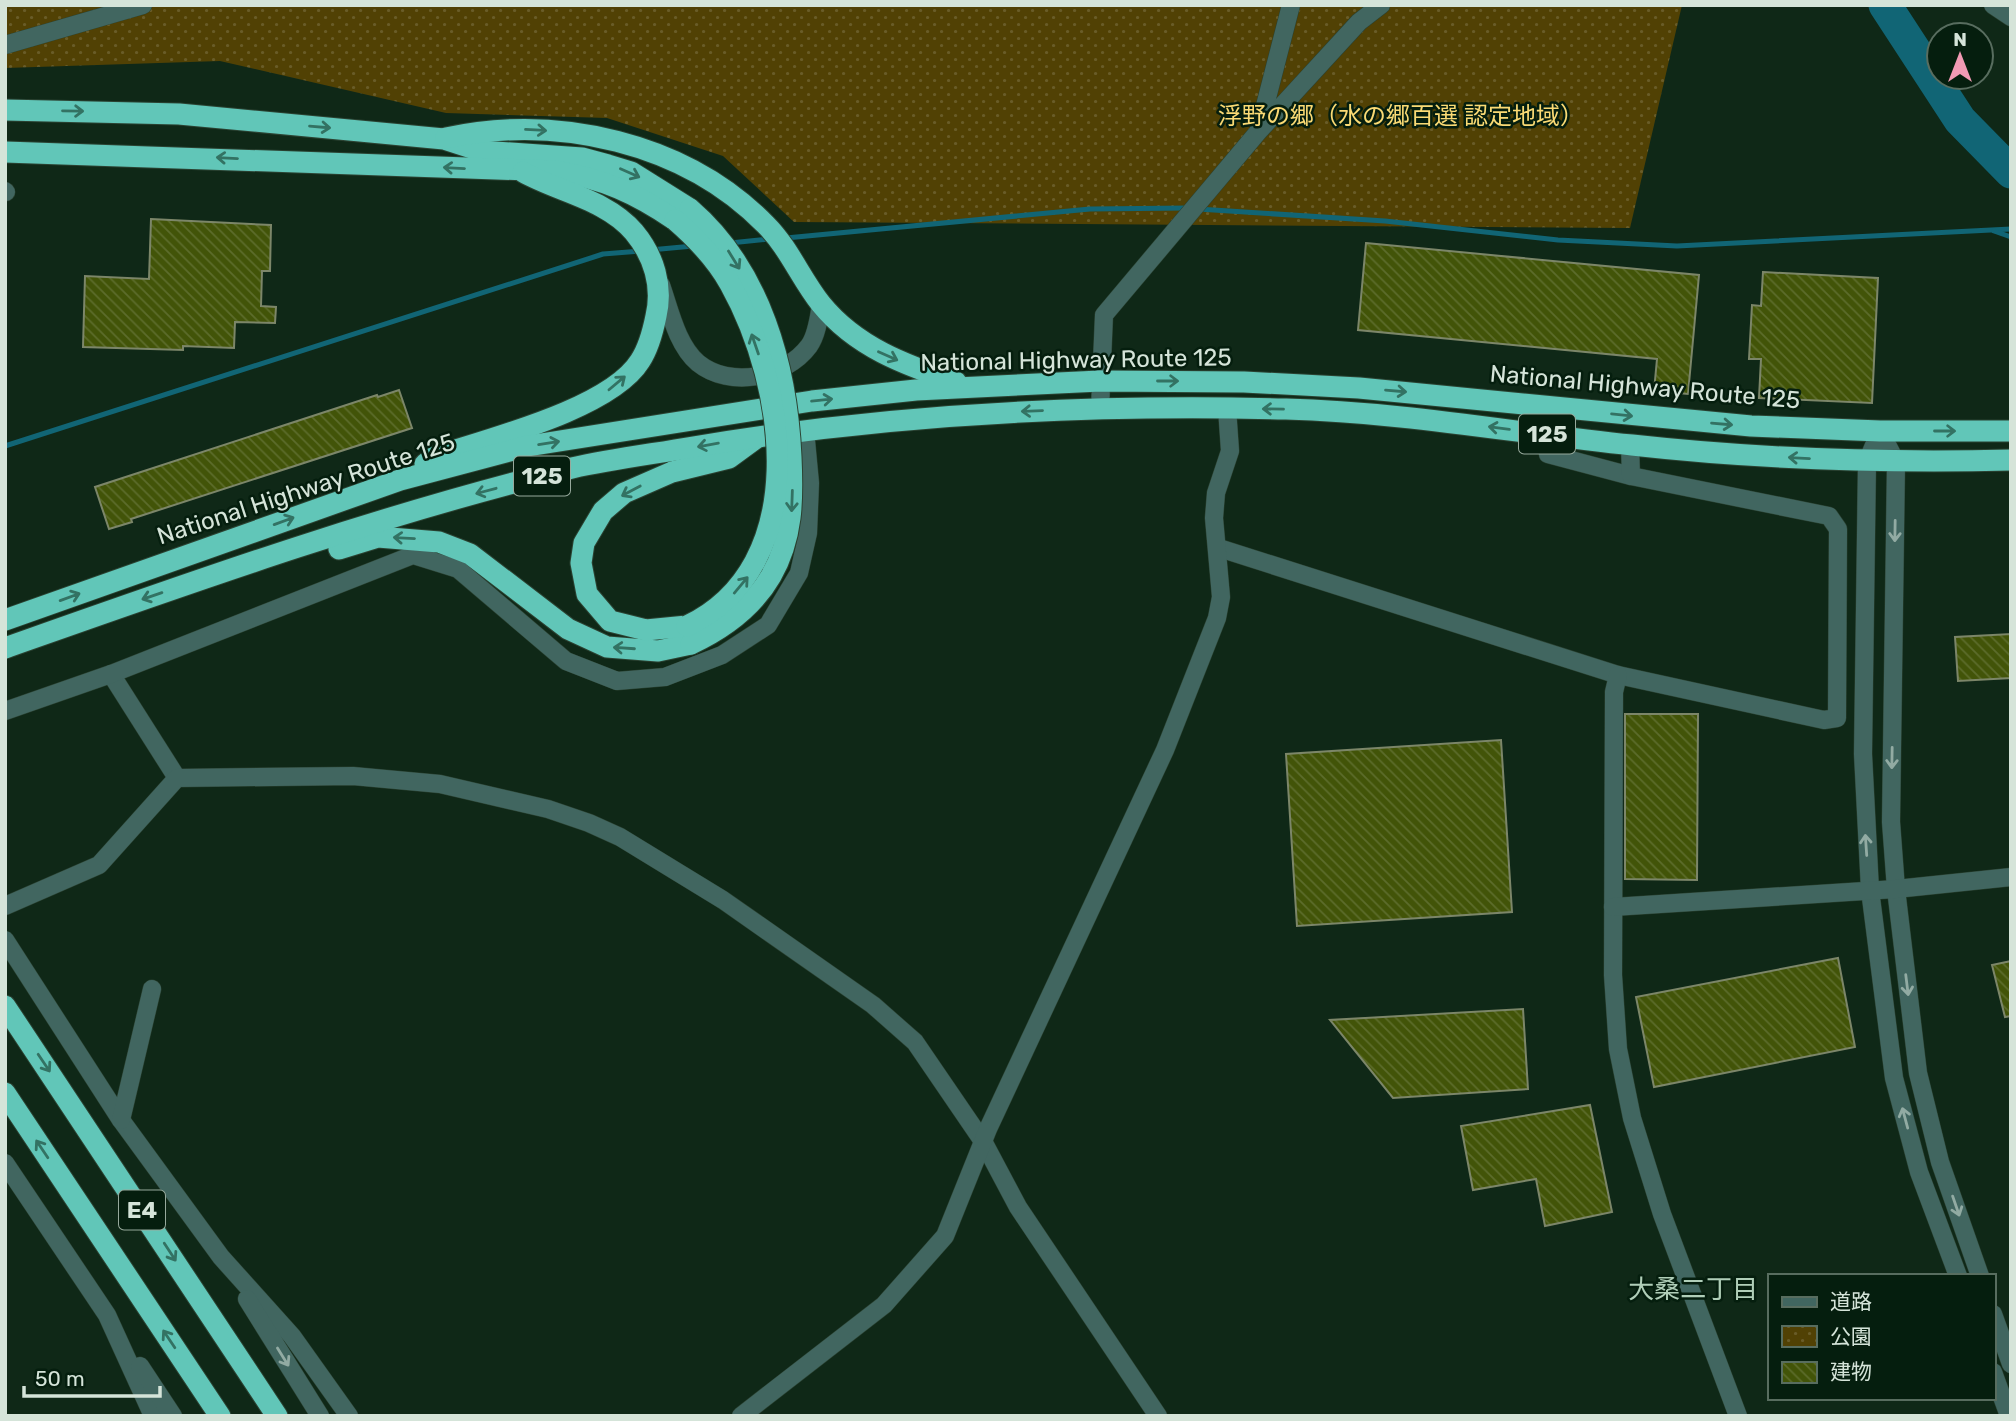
<svg xmlns="http://www.w3.org/2000/svg" width="2016" height="1421" viewBox="0 0 2016 1421" font-family="Rubik,'Noto Sans JP',sans-serif">
  <defs>
    <pattern id="park-dots" width="8" height="8" patternUnits="userSpaceOnUse" patternTransform="scale(1.75)"><rect width="8" height="8" fill="#514104"/><path d="M2 2h.1M6 6h.1" fill="none" stroke="#695c28" stroke-width="1.8" stroke-linecap="round"/></pattern>
    <pattern id="building-back-hatch" width="6" height="6" patternUnits="userSpaceOnUse" patternTransform="scale(1.75)"><rect width="6" height="6" fill="#425408"/><path d="M-1 5l2 2M0 0l6 6M5-1l2 2" fill="none" stroke="#5c6c2b"/></pattern>
  </defs>
  <rect width="100%" height="100%" fill="#0f2817"/>
  <path fill="url(#park-dots)" d="M5 5H1682L1630 228 794 222 723 156 607 118 446 113 220 61 5 68Z"/>
  <g fill="none" stroke-linecap="round" stroke-linejoin="round">
    <g stroke="#116575" stroke-width="5">
      <path d="M1198 209 1385 221 1558 240 1677 246 2011 229"/>
      <path d="M1994 231 2011 237"/>
      <path d="M786 238 1090 209 1188 208"/>
      <path d="M730 243 770 239"/>
      <path d="M650 250 693 246"/>
      <path d="M5 446 603 254 641 251"/>
    </g>
    <path stroke="#116575" stroke-width="33" d="M1885 5 1960 120 2011 172"/>
  </g>
  <g fill="url(#building-back-hatch)" stroke="#7c8669" stroke-width="2">
    <path d="M151 219 271 225 270 271H262L261 306 276 307 275 323 235 322 234 348 183 346V350L83 347 85 276 149 279Z"/>
    <path d="M1366 243 1699 275 1688 394 1654 391 1657 359 1358 330Z"/>
    <path d="M1763 272 1878 278 1872 403 1759 398 1761 359H1749L1752 305 1761 306Z"/>
    <path d="M399 390 412 428 131 519 132 522 109 529 95 487 377 395 378 397Z"/>
    <path d="M2011 634V678L1958 681 1955 637Z"/>
    <path d="M1625 714H1698L1697 880 1625 879Z"/>
    <path d="M1501 740 1512 912 1297 926 1286 754Z"/>
    <path d="M1838 958 1855 1047 1654 1087 1636 997Z"/>
    <path d="M2011 961V1016L2005 1017 1992 965Z"/>
    <path d="M1523 1009 1528 1089 1393 1098 1330 1020Z"/>
    <path d="M1590 1105 1612 1212 1545 1226 1536 1179 1473 1190 1461 1126Z"/>
  </g>
  <g fill="none" stroke-linecap="round" stroke-linejoin="round">
    <defs>
      <g id="minor">
        <path d="M1993 5 2011 17"/>
        <path d="M5 45 143 5"/>
        <path d="M1259 129 1291 5"/>
        <path d="M5 191 6 192"/>
        <path d="M661 285C670 311 677 345 698 363 730 389 785 378 809 346 817 335 819 317 821 304"/>
        <path d="M1100 409 1104 315 1258 132 1359 22 1381 5"/>
        <path d="M1880 431 1896 462 1891 822 1896 889 1918 1073 1940 1162 1980 1276"/>
        <path d="M1880 431 1867 462 1863 754 1870 890 1894 1078 1919 1172 1958 1276"/>
        <path d="M1547 434 1548 454 1631 476"/>
        <path d="M1219 548 1618 675 1824 720 1837 718 1838 529 1829 516 1631 476 1630 445"/>
        <path d="M111 674 177 778"/>
        <path d="M1618 675 1614 692 1613 975 1618 1049 1632 1118 1662 1214 1738 1416"/>
        <path d="M5 711 111 674 413 555 458 569 566 661 617 681 665 677 722 655 768 625 799 573 808 533 810 483 805 430"/>
        <path d="M5 906 99 865 177 778 353 776 440 784 548 809 589 823 620 837 723 900 873 1005 915 1042 984 1143 1018 1207 1158 1416"/>
        <path d="M1613 907 1896 889 2011 877"/>
        <path d="M5 940 121 1120 221 1257 292 1336 349 1416"/>
        <path d="M121 1120 152 989"/>
        <path d="M5 1163 107 1315 153 1416"/>
        <path d="M247 1299 320 1416"/>
        <path d="M1993 1314 2011 1364"/>
        <path d="M140 1366 173 1416"/>
        <path d="M1993 1372 2009 1416"/>
        <path d="M741 1416 884 1305 945 1236 988 1129 1165 750 1217 618 1221 597 1214 518 1216 493 1230 451 1227 408"/>
      </g>
      <g id="highway">
        <path d="M5 110 179 114 444 139 481 151 582 158 608 165 631 172 690 209"/>
        <path d="M446 138C557 114 685 142 766 225 789 248 801 279 821 304 856 347 905 365 956 382"/>
        <path d="M5 152 556 171C604 179 635 193 675 220"/>
        <path d="M425 464 434 457C488 439 610 409 640 361 648 349 653 331 656 316 663 286 654 256 634 232 606 199 558 192 523 172"/>
        <path d="M339 549 378 537 439 542 470 554 568 629 607 647 658 651 691 644"/>
        <path d="M5 620 400 480 528 446 812 401 916 390 1100 381 1244 382 1359 388 1751 426 1880 431H2011"/>
        <path d="M687 626 646 630 610 621 587 594 581 563 584 543 603 511 624 493 672 472 729 458 755 439"/>
        <path d="M5 648C192 582 379 515 572 468 612 459 653 454 693 447 889 414 1087 404 1286 409 1402 412 1516 433 1632 445 1758 459 1884 463 2011 460"/>
        <path d="M5 1006 277 1416"/>
        <path d="M5 1093 220 1416"/>
      </g>
    </defs>
    <use href="#minor" stroke="#2b4232" stroke-width="19"/>
    <use href="#highway" stroke="#2b4232" stroke-width="23"/>
    <use href="#minor" stroke="#416660" stroke-width="18"/>
    <use href="#highway" stroke="#61c6b8" stroke-width="21"/>
    <defs>
      <g id="highway-bridge">
        <path d="M690 209C761 270 787 367 791 457 793 499 793 538 771 576 753 607 723 629 691 644"/>
        <path d="M675 220C697 239 716 259 730 284 787 386 813 566 687 626"/>
      </g>
    </defs>
    <use href="#highway-bridge" stroke="#2b4232" stroke-width="23" stroke-linecap="butt"/>
    <use href="#highway-bridge" stroke="#61c6b8" stroke-width="21"/>
  </g>
  <defs><path id="oneway-shaft" d="M-6 0H5M1.5-3L5.5 0L1.5 3" fill="none" stroke-width="1.6" stroke-linecap="round" stroke-linejoin="round" transform="scale(1.75)"/></defs>
  <g stroke="#337263">
    <use href="#oneway-shaft" transform="translate(73 111) rotate(1)"/>
    <use href="#oneway-shaft" transform="translate(320 127) rotate(5)"/>
    <use href="#oneway-shaft" transform="translate(536 130) rotate(3)"/>
    <use href="#oneway-shaft" transform="translate(227 158) rotate(-177)"/>
    <use href="#oneway-shaft" transform="translate(454 168) rotate(-177)"/>
    <use href="#oneway-shaft" transform="translate(630 173) rotate(24)"/>
    <use href="#oneway-shaft" transform="translate(734 260) rotate(58)"/>
    <use href="#oneway-shaft" transform="translate(755 344) rotate(-109)"/>
    <use href="#oneway-shaft" transform="translate(888 356) rotate(24)"/>
    <use href="#oneway-shaft" transform="translate(1168 381)"/>
    <use href="#oneway-shaft" transform="translate(617 383) rotate(-40)"/>
    <use href="#oneway-shaft" transform="translate(1396 391) rotate(5)"/>
    <use href="#oneway-shaft" transform="translate(822 400) rotate(-6)"/>
    <use href="#oneway-shaft" transform="translate(1273 409) rotate(-179)"/>
    <use href="#oneway-shaft" transform="translate(1032 411) rotate(178)"/>
    <use href="#oneway-shaft" transform="translate(1622 415) rotate(6)"/>
    <use href="#oneway-shaft" transform="translate(1722 424) rotate(5)"/>
    <use href="#oneway-shaft" transform="translate(1499 428) rotate(-173)"/>
    <use href="#oneway-shaft" transform="translate(1945 431)"/>
    <use href="#oneway-shaft" transform="translate(549 443) rotate(-9)"/>
    <use href="#oneway-shaft" transform="translate(708 445) rotate(170)"/>
    <use href="#oneway-shaft" transform="translate(1799 458) rotate(-177)"/>
    <use href="#oneway-shaft" transform="translate(486 491) rotate(165)"/>
    <use href="#oneway-shaft" transform="translate(631 491) rotate(152)"/>
    <use href="#oneway-shaft" transform="translate(792 501) rotate(92)"/>
    <use href="#oneway-shaft" transform="translate(284 521) rotate(-20)"/>
    <use href="#oneway-shaft" transform="translate(404 538) rotate(-177)"/>
    <use href="#oneway-shaft" transform="translate(741 585) rotate(-50)"/>
    <use href="#oneway-shaft" transform="translate(152 596) rotate(161)"/>
    <use href="#oneway-shaft" transform="translate(70 597) rotate(-20)"/>
    <use href="#oneway-shaft" transform="translate(624 648) rotate(-176)"/>
    <use href="#oneway-shaft" transform="translate(44 1063) rotate(56)"/>
    <use href="#oneway-shaft" transform="translate(42 1149) rotate(-124)"/>
    <use href="#oneway-shaft" transform="translate(170 1252) rotate(57)"/>
    <use href="#oneway-shaft" transform="translate(169 1339) rotate(-124)"/>
  </g>
  <g stroke="#92aba3">
    <use href="#oneway-shaft" transform="translate(1895 531) rotate(91)"/>
    <use href="#oneway-shaft" transform="translate(1892 758) rotate(91)"/>
    <use href="#oneway-shaft" transform="translate(1866 845) rotate(-94)"/>
    <use href="#oneway-shaft" transform="translate(1907 985) rotate(83)"/>
    <use href="#oneway-shaft" transform="translate(1905 1118) rotate(-105)"/>
    <use href="#oneway-shaft" transform="translate(1956 1206) rotate(71)"/>
    <use href="#oneway-shaft" transform="translate(283 1357) rotate(58)"/>
  </g>
  <g text-anchor="middle" dominant-baseline="central" stroke-width="5" stroke-linejoin="round" paint-order="stroke">
    <g fill="#051e0e" stroke="#97a99c" stroke-width="2">
      <rect x="1519" y="414.5" width="56" height="39" rx="5"/>
      <rect x="514" y="456.5" width="56" height="39" rx="5"/>
      <rect x="119" y="1190.5" width="46" height="39" rx="5"/>
    </g>
    <g font-size="23" font-weight="bold" fill="#d5e4d9">
      <text x="1547" y="434">125</text>
      <text x="542" y="476">125</text>
      <text x="142" y="1210">E4</text>
    </g>
    <g font-size="24" fill="#fada74" stroke="#051e0e">
      <text x="1401" y="116">浮野の郷（水の郷百選 認定地域）</text>
    </g>
    <g font-size="24" fill="#d5e4d9" stroke="#051e0e">
      <text transform="translate(1076 360) rotate(-1)">National Highway Route 125</text>
      <text transform="translate(1645 387) rotate(5)">National Highway Route 125</text>
      <text transform="translate(306 489) rotate(-18)">National Highway Route 125</text>
    </g>
    <g font-size="26" fill="#b0ceb8" stroke="#051e0e">
      <text x="1693" y="1289">大桑二丁目</text>
    </g>
  </g>
  <rect width="2016" height="1421" fill="none" stroke="#d5e4d9" stroke-width="14"/>
  <rect x="1768" y="1274" width="228" height="126" fill="#051e0e" stroke="#586d5f" stroke-width="2"/>
  <rect x="1782" y="1297" width="35" height="10" fill="#416660" stroke="#586d5f" stroke-width="2"/>
  <text x="1830" y="1309" font-size="21" fill="#d5e4d9">道路</text>
  <rect x="1782" y="1326" width="35" height="21" fill="url(#park-dots)" stroke="#586d5f" stroke-width="2"/>
  <text x="1830" y="1344" font-size="21" fill="#d5e4d9">公園</text>
  <rect x="1782" y="1362" width="35" height="21" fill="url(#building-back-hatch)" stroke="#586d5f" stroke-width="2"/>
  <text x="1830" y="1379" font-size="21" fill="#d5e4d9">建物</text>
  <g transform="translate(1960 56)"><circle r="33" fill="#051e0e" stroke="#586d5f" stroke-width="2"/>
  <path d="M0-5L12 26L0 18L-12 26Z" fill="#f19ab4"/>
  <text y="-10" font-size="19" font-weight="bold" text-anchor="middle" fill="#d5e4d9">N</text>
  </g>
  <path d="M24 1386v10h136v-10" fill="none" stroke="#d5e4d9" stroke-width="3.5"/>
  <text x="35" y="1386" font-size="21" fill="#d5e4d9" stroke="#051e0e" stroke-width="5" paint-order="stroke">50 m</text>
</svg>
